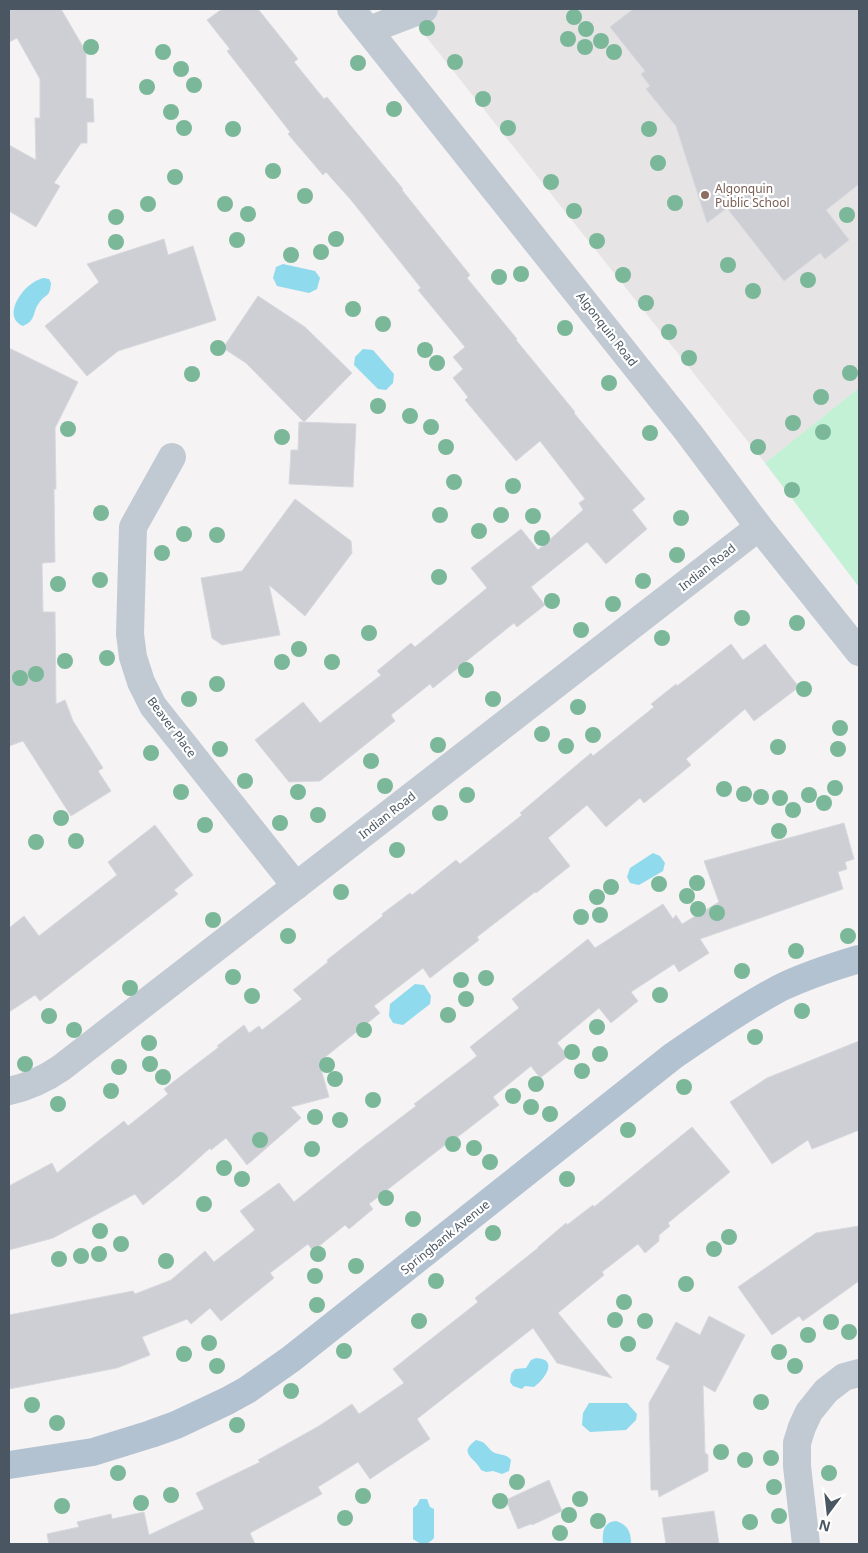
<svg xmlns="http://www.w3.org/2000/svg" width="868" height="1553" viewBox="0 0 868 1553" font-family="'Noto Sans',sans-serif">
  <rect width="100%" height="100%" fill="#f5f3f3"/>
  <path fill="#e6e4e5" d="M404 9H859V388L765 463Z"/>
  <path fill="#c3f1d5" d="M859 388V587L765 463Z"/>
  <g fill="#90daee">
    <path d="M283 264 315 271 320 278 317 289 309 293 277 286 273 278 276 267Z"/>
    <path d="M44 278 49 279 51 283C50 298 46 293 39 303 32 312 37 320 23 326 0 316 25 281 44 278Z"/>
    <path d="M363 349 373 350 394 374 393 383 386 390 378 389 354 365 355 357Z"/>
    <path d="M653 853 660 856 665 863 663 871 639 885 630 883 627 877 630 868Z"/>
    <path d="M415 984 424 985 431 996 430 1004 403 1025 393 1023 389 1016 390 1004Z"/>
    <path d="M536 1358C559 1359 545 1379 534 1387L525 1386 522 1389 513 1386 510 1382 511 1374 515 1369 526 1368 531 1360Z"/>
    <path d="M589 1403H627L637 1414 636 1420 626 1430 590 1432 582 1425 583 1413Z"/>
    <path d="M476 1440C487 1442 486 1447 493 1452 500 1456 506 1453 511 1460L509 1471 502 1474 493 1471 486 1472 481 1470C475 1457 457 1454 476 1440Z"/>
    <path d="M420 1499H427L430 1507 434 1509V1538C427 1546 421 1545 413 1539V1508L417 1505Z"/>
    <path d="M616 1521C628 1525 631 1532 631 1544H603C602 1533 603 1522 616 1521Z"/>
  </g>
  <g fill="#cdcfd5" stroke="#d7d9de">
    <path d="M9 9H61L86 52V98L93 99 94 122H87V143H81L54 183 60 186 36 227 9 211V145L36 160 35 118H40V79L17 38 9 42Z"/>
    <path d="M222 9H258L298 59 294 62 324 99 327 97 403 189 402 190 470 275 467 278 517 339 516 340 575 412 574 413 645 499 632 510 647 529 606 564 587 542 531 587 545 605 517 627 514 623 433 688 430 684 391 715 395 721 320 781 289 782 255 740 303 702 320 723 381 675 377 671 411 643 415 647 487 588 471 568 521 529 538 550 583 510 579 503 585 499 540 441 516 461 465 400 468 397 453 378 463 369 453 357 465 347 418 290 421 288 351 200 326 172 323 175 288 134 290 132 227 51 230 49 207 20Z"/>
    <path d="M633 9H859V184L826 210 849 240 825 259 820 253 784 281 727 208 707 223 676 126 646 89 650 86 641 74 645 71 610 27Z"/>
    <path d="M164 239 168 255 193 246 216 320 118 351 87 376 45 326 99 282 87 264Z"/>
    <path d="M258 296 305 327 352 373 304 422 246 363 223 348Z"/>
    <path d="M9 348 78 382 55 428 56 489H54L55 562 42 563 43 612H55L56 704 65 700 73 721 103 768 98 771 111 791 71 816 23 741 9 746Z"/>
    <path d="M299 422 356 424 353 487 289 484 291 450H298Z"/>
    <path d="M295 499 351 541 352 553 305 616 269 585 280 635 222 645 212 638 201 578 242 571Z"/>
    <path d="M731 644 743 660 765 644 799 687 754 721 745 709 686 759 691 765 644 803 640 798 606 827 587 805 548 838 570 866 536 893 535 892 477 937 479 940 430 978 423 968 374 1006 380 1013 319 1062 329 1097 291 1107 301 1118 247 1165 226 1138 211 1150 210 1148 179 1176 143 1205 135 1194 53 1238 9 1250V1186L52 1163 57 1173 124 1121 128 1126 168 1094 164 1089 219 1047 217 1046 244 1025 249 1033 259 1026 262 1030 302 999 293 990 328 962 327 960 383 916 382 914 410 893 412 895 456 860 460 864 522 815 520 813 591 753 593 756 654 707 651 704 676 684 677 686Z"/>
    <path d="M844 823 854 859 845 862 847 869 838 872 843 889 700 939 709 953 679 972 674 964 631 992 638 1001 611 1023 599 1008 557 1043 568 1056 540 1078 531 1066 493 1097 499 1105 446 1146 445 1145 369 1204 373 1209 349 1229 345 1225 313 1251 308 1244 270 1273 274 1278 221 1321 210 1308 191 1324 187 1319 142 1337 150 1355 117 1368 9 1389V1315L133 1291 135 1294 171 1280 205 1251 214 1262 255 1230 240 1211 279 1183 294 1202 362 1147 416 1106 414 1104 477 1056 470 1047 519 1008 512 999 588 939 595 948 663 904 673 919 676 915 682 924 719 902 704 861Z"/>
    <path d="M155 825 193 875 174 890 178 894 40 1001 35 995 9 1012V928L24 916 39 936 117 875 108 862Z"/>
    <path d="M859 1041V1130L812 1149 808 1140 772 1164 730 1102 767 1078Z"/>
    <path d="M692 1127 730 1172 668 1223 670 1226 659 1235V1241L645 1253 638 1244 602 1272 604 1275 558 1313 612 1378 557 1363 533 1328 417 1419 430 1439 370 1479 358 1462 318 1487 322 1494 250 1533 255 1544H49L47 1534 79 1527 77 1522 111 1514 112 1519 144 1512 149 1535 204 1509 196 1493 260 1462 258 1460 319 1426 352 1404 359 1414 404 1383 393 1369 478 1302 475 1298 538 1248V1247L566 1223 567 1225 593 1205 594 1207Z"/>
    <path d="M859 1226V1281L803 1321 799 1316 772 1335 738 1287 816 1233Z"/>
    <path d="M709 1316 745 1335 715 1392 703 1385 705 1453 708 1455V1471L659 1497 658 1490H651L649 1403 670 1366 656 1359 676 1322 700 1335Z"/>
    <path d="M549 1480 562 1511 532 1525 531 1524 518 1529 506 1500Z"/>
    <path d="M714 1511 719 1544H666L662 1518Z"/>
  </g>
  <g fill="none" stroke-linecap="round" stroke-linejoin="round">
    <g stroke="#c1cad2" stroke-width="28">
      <path d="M351 9 688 432 759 527 859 652"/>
      <path d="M369 30 424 9"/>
      <path d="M172 457 133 527 130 634 133 657 141 682 153 706 296 886"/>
      <path d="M9 1091C28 1087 45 1079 61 1068L759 527"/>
      <path d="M806 1544 797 1466V1443L802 1427 809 1412 826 1391 844 1377 859 1373"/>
    </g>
    <path stroke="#b3c2d1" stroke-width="28" d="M9 1465 93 1452 151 1434 176 1425 227 1401 247 1390 291 1359 673 1056C708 1032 743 1008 780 988 805 976 832 967 859 959"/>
  </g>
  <g fill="#7bb799">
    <circle cx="574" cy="17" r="8"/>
    <circle cx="427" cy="28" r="8"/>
    <circle cx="586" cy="29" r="8"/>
    <circle cx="568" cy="39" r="8"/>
    <circle cx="601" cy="41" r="8"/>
    <circle cx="91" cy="47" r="8"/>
    <circle cx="585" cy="47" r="8"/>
    <circle cx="163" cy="52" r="8"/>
    <circle cx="614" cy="52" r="8"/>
    <circle cx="455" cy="62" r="8"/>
    <circle cx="358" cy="63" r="8"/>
    <circle cx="181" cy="69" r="8"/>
    <circle cx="194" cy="85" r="8"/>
    <circle cx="147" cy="87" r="8"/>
    <circle cx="483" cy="99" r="8"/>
    <circle cx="394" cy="109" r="8"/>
    <circle cx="171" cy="112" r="8"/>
    <circle cx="184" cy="128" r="8"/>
    <circle cx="508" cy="128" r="8"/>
    <circle cx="233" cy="129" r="8"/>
    <circle cx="649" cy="129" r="8"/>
    <circle cx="658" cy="163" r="8"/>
    <circle cx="273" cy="171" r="8"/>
    <circle cx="175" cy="177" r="8"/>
    <circle cx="551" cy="182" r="8"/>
    <circle cx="305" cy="196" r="8"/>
    <circle cx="675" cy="203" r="8"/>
    <circle cx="148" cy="204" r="8"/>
    <circle cx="225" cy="204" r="8"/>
    <circle cx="574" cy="211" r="8"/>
    <circle cx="248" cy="214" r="8"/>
    <circle cx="847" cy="215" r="8"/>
    <circle cx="116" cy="217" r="8"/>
    <circle cx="336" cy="239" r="8"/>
    <circle cx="237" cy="240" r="8"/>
    <circle cx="597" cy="241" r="8"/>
    <circle cx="116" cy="242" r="8"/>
    <circle cx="321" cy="252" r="8"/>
    <circle cx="291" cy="255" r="8"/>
    <circle cx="728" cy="265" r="8"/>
    <circle cx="521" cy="274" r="8"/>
    <circle cx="623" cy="275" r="8"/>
    <circle cx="499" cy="277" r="8"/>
    <circle cx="808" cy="280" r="8"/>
    <circle cx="753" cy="291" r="8"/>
    <circle cx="646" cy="303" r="8"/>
    <circle cx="353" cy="309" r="8"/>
    <circle cx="383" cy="324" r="8"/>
    <circle cx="565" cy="328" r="8"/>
    <circle cx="669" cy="332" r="8"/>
    <circle cx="218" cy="348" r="8"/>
    <circle cx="425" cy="350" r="8"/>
    <circle cx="689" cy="358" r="8"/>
    <circle cx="437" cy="363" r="8"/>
    <circle cx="850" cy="373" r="8"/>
    <circle cx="192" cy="374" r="8"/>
    <circle cx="609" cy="383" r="8"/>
    <circle cx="821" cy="397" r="8"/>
    <circle cx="378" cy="406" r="8"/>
    <circle cx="410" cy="416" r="8"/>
    <circle cx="793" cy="423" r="8"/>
    <circle cx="431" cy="427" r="8"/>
    <circle cx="68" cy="429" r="8"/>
    <circle cx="823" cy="432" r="8"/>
    <circle cx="650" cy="433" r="8"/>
    <circle cx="282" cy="437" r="8"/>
    <circle cx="446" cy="447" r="8"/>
    <circle cx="758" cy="447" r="8"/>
    <circle cx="454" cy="482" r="8"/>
    <circle cx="513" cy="486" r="8"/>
    <circle cx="792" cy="490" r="8"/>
    <circle cx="101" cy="513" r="8"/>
    <circle cx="440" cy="515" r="8"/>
    <circle cx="501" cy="515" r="8"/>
    <circle cx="533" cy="516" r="8"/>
    <circle cx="681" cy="518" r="8"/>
    <circle cx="479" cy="531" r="8"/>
    <circle cx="184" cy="534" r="8"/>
    <circle cx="217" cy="535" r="8"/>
    <circle cx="542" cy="538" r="8"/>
    <circle cx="162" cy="553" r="8"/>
    <circle cx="677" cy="555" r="8"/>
    <circle cx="439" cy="577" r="8"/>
    <circle cx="100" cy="580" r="8"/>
    <circle cx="643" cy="581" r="8"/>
    <circle cx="58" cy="584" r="8"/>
    <circle cx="552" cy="601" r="8"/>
    <circle cx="613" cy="604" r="8"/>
    <circle cx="742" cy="618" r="8"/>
    <circle cx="797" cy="623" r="8"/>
    <circle cx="581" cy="630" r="8"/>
    <circle cx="369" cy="633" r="8"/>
    <circle cx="662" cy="638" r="8"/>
    <circle cx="299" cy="649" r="8"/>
    <circle cx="107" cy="658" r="8"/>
    <circle cx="65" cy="661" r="8"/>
    <circle cx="282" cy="662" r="8"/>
    <circle cx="332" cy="662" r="8"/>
    <circle cx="466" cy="670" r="8"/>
    <circle cx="36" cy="674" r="8"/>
    <circle cx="20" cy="678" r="8"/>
    <circle cx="217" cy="684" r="8"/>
    <circle cx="804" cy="689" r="8"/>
    <circle cx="189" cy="699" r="8"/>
    <circle cx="493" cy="699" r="8"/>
    <circle cx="578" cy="707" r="8"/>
    <circle cx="840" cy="728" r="8"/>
    <circle cx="542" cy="734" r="8"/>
    <circle cx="593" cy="735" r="8"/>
    <circle cx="438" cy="745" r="8"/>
    <circle cx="566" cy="746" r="8"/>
    <circle cx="778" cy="747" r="8"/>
    <circle cx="220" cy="749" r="8"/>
    <circle cx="838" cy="749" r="8"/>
    <circle cx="151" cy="753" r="8"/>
    <circle cx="371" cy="761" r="8"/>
    <circle cx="245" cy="781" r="8"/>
    <circle cx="385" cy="786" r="8"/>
    <circle cx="835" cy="788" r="8"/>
    <circle cx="724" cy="789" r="8"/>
    <circle cx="181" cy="792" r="8"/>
    <circle cx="298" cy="792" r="8"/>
    <circle cx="744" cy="794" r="8"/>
    <circle cx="467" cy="795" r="8"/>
    <circle cx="809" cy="795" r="8"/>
    <circle cx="761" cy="797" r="8"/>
    <circle cx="780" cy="798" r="8"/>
    <circle cx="824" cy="803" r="8"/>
    <circle cx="793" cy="810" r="8"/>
    <circle cx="440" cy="813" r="8"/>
    <circle cx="318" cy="815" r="8"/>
    <circle cx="61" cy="818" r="8"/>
    <circle cx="280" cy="823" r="8"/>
    <circle cx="205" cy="825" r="8"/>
    <circle cx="779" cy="831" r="8"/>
    <circle cx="76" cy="841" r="8"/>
    <circle cx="36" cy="842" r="8"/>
    <circle cx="397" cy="850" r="8"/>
    <circle cx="697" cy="883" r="8"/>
    <circle cx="659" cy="884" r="8"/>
    <circle cx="611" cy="887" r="8"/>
    <circle cx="341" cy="892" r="8"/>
    <circle cx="687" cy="896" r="8"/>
    <circle cx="597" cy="897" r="8"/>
    <circle cx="698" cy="909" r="8"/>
    <circle cx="717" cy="913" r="8"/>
    <circle cx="600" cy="915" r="8"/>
    <circle cx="581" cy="917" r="8"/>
    <circle cx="213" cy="920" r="8"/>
    <circle cx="288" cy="936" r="8"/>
    <circle cx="848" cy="936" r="8"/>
    <circle cx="796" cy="951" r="8"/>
    <circle cx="742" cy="971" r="8"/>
    <circle cx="233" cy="977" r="8"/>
    <circle cx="486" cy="978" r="8"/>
    <circle cx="461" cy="980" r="8"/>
    <circle cx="130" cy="988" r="8"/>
    <circle cx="660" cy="995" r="8"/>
    <circle cx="252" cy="996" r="8"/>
    <circle cx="466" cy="999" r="8"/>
    <circle cx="802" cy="1011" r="8"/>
    <circle cx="448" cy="1015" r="8"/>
    <circle cx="49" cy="1016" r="8"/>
    <circle cx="597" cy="1027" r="8"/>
    <circle cx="74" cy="1030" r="8"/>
    <circle cx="364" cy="1030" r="8"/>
    <circle cx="755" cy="1037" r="8"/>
    <circle cx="149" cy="1043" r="8"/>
    <circle cx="572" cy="1052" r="8"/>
    <circle cx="600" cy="1054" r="8"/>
    <circle cx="25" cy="1064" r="8"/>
    <circle cx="150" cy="1064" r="8"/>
    <circle cx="327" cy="1065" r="8"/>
    <circle cx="119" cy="1067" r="8"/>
    <circle cx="582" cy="1071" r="8"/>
    <circle cx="163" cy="1077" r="8"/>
    <circle cx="335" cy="1079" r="8"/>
    <circle cx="536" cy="1084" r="8"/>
    <circle cx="684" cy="1087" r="8"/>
    <circle cx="111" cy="1091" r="8"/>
    <circle cx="513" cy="1096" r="8"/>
    <circle cx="373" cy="1100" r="8"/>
    <circle cx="58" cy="1104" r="8"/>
    <circle cx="531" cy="1107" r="8"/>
    <circle cx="550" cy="1114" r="8"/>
    <circle cx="315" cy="1117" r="8"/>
    <circle cx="340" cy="1120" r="8"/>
    <circle cx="628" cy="1130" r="8"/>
    <circle cx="260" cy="1140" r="8"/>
    <circle cx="453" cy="1144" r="8"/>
    <circle cx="474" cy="1148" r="8"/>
    <circle cx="312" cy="1149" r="8"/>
    <circle cx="490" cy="1162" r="8"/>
    <circle cx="224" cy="1168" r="8"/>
    <circle cx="242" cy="1179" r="8"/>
    <circle cx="567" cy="1179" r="8"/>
    <circle cx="386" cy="1198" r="8"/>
    <circle cx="204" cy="1204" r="8"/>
    <circle cx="413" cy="1219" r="8"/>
    <circle cx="100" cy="1231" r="8"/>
    <circle cx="493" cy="1233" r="8"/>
    <circle cx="729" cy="1237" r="8"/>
    <circle cx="121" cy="1244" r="8"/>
    <circle cx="714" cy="1249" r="8"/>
    <circle cx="99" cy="1254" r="8"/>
    <circle cx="318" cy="1254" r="8"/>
    <circle cx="81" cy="1256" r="8"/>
    <circle cx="59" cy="1259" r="8"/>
    <circle cx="166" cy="1261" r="8"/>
    <circle cx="356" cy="1266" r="8"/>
    <circle cx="315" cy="1276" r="8"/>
    <circle cx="436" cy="1281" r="8"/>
    <circle cx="686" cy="1284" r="8"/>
    <circle cx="624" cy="1302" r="8"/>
    <circle cx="317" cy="1305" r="8"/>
    <circle cx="615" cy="1320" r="8"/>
    <circle cx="419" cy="1321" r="8"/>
    <circle cx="645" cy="1321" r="8"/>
    <circle cx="831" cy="1322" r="8"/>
    <circle cx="849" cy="1332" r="8"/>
    <circle cx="808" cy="1335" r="8"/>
    <circle cx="209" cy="1343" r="8"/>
    <circle cx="628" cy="1344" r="8"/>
    <circle cx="344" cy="1351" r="8"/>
    <circle cx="779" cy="1352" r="8"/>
    <circle cx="184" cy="1354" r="8"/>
    <circle cx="217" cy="1366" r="8"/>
    <circle cx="795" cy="1366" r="8"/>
    <circle cx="291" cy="1391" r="8"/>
    <circle cx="761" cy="1402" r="8"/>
    <circle cx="32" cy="1405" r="8"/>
    <circle cx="57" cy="1423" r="8"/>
    <circle cx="237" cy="1425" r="8"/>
    <circle cx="721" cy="1452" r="8"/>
    <circle cx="771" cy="1458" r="8"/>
    <circle cx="745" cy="1460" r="8"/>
    <circle cx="118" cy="1473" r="8"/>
    <circle cx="829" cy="1473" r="8"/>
    <circle cx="517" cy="1482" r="8"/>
    <circle cx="774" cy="1487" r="8"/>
    <circle cx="171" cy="1495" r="8"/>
    <circle cx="363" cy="1496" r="8"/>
    <circle cx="580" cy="1499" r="8"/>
    <circle cx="500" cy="1501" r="8"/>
    <circle cx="141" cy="1503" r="8"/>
    <circle cx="62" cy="1506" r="8"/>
    <circle cx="569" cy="1515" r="8"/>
    <circle cx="779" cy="1516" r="8"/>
    <circle cx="345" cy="1518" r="8"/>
    <circle cx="598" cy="1521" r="8"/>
    <circle cx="750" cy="1522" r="8"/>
    <circle cx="560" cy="1533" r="8"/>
  </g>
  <circle fill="#8d6e63" stroke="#fff" stroke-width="2" cx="705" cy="195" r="5"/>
  <g text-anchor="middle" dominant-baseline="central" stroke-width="4.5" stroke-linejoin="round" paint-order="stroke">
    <g font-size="12" fill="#785e54" stroke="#fff" text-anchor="start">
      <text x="715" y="188">Algonquin<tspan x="715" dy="14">Public School</tspan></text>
    </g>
    <g font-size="12" fill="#4a5661" stroke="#fff">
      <text transform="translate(607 329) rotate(52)">Algonquin Road</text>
      <text transform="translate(707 567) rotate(-38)">Indian Road</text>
      <text transform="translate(172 727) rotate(53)">Beaver Place</text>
      <text transform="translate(387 815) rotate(-38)">Indian Road</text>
      <text transform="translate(445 1237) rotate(-39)">Springbank Avenue</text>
    </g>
  </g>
  <rect width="868" height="1553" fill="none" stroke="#4a5661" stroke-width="20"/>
  <g transform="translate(828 1513) rotate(195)" stroke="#ffffff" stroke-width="4" paint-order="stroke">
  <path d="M0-4L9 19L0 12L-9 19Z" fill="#4a5661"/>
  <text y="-8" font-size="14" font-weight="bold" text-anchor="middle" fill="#4a5661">N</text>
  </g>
</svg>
